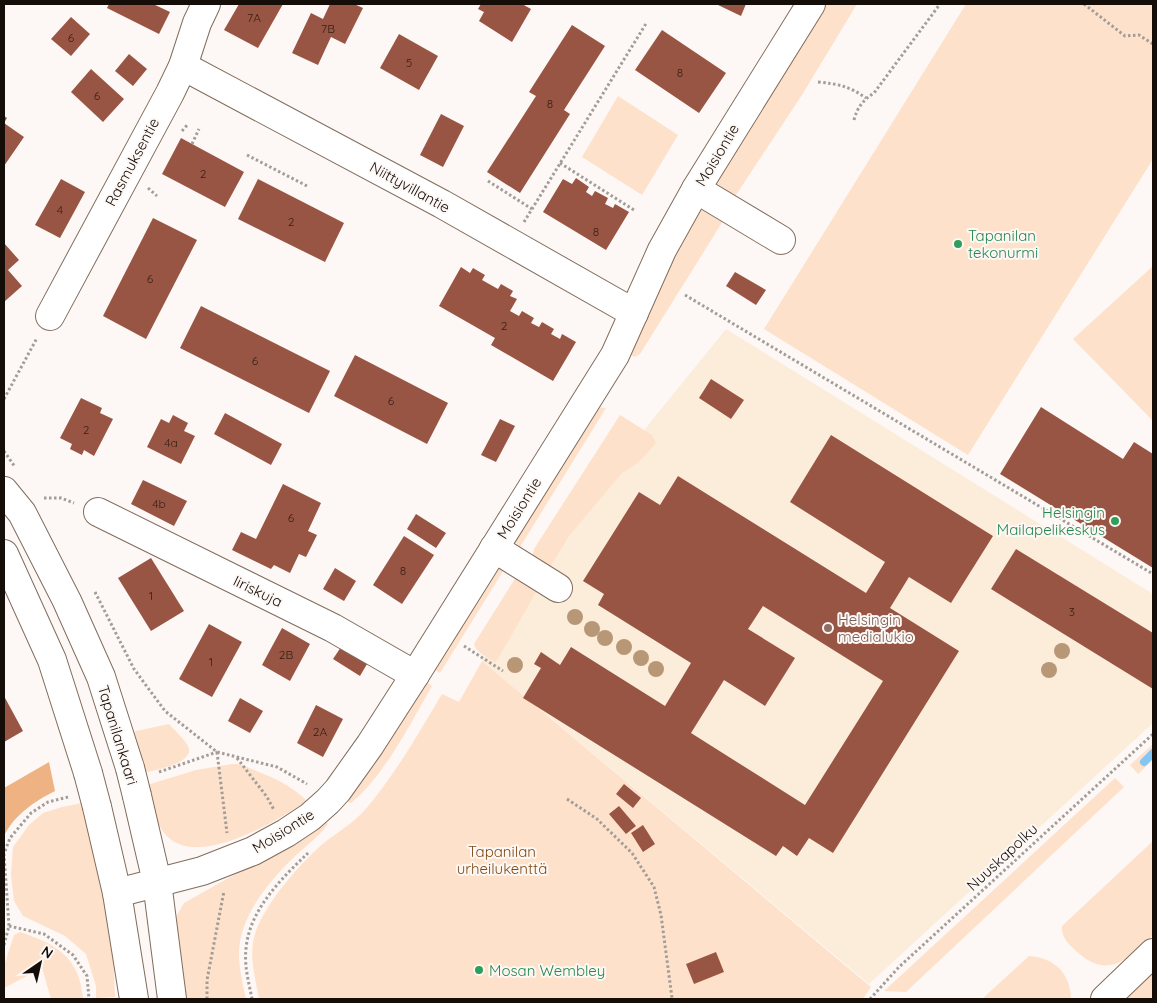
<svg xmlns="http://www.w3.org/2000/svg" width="1157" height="1003" viewBox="0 0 1157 1003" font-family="Quicksand,sans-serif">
  <rect width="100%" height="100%" fill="#fdf8f5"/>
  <path fill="#fcedda" d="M726 329 1153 594V723L869 984 482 661 559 535Z"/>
  <g fill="#fee1cb">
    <path d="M825 4H857L802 95 734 198 716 187 715 182Z"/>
    <path d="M966 4H1153V159L968 455 764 329Z"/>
    <path d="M618 96 678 135 642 195 582 157Z"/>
    <path d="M701 208 723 221 640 354 635 357 626 353 674 252Z"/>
    <path d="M1153 266V421L1073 339Z"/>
    <path d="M598 407 606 408 520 547 513 539Z"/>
    <path d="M620 415 652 435 656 443C646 455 636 466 622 473L569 536 549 569 532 558 534 549Z"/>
    <path d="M502 566 505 568 440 673 433 669 496 567Z"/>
    <path d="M516 577 539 587 498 659 495 662C487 657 476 653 474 644Z"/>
    <path d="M482 661 871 987 863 999H259C256 982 250 960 253 943 257 911 301 862 325 842 338 832 353 823 364 811 395 775 418 734 442 694L459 702Z"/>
    <path d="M425 681 432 686C410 724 385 775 351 803L342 801Z"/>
    <path d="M169 724C174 730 188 742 189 749 191 764 155 770 144 773L133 734 136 731Z"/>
    <path d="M1153 744V760L1138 774 1130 765Z"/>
    <path d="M232 764H239C264 774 289 782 307 801 278 820 202 867 169 838 155 826 151 802 147 785L196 770Z"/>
    <path d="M1115 778 1124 787 906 992 884 991Z"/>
    <path d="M82 803 105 901 113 951 115 997 96 998V986L86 954 65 936 23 916 14 901 11 875 13 847 29 825 43 813 62 807Z"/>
    <path d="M324 818 328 824C318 838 304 847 292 859 268 883 239 917 239 954 239 968 243 985 246 999H184L174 930 177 915 184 903 273 853Z"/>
    <path d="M1153 841V935C1128 959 1109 981 1076 951 1068 944 1061 936 1062 926Z"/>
    <path d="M20 932C57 944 80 958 83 999H51L42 968 4 988V966L14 935Z"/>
    <path d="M1029 956C1055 958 1070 973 1071 999H982Z"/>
    <path d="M1153 973V999H1126Z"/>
  </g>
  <path fill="#efb383" d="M49 762 55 791C35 801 14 815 4 836V788Z"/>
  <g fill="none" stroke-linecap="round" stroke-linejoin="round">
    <path stroke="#83c6f4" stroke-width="8" d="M1144 762 1153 753"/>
  </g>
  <g fill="#995543" fill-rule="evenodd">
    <path d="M109 4H153L170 12 159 34 107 8Z"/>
    <path d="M239 4H283L258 48 224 30Z"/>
    <path d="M330 4H354L363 8 345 44 331 37 318 65 292 53 311 13 323 19Z"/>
    <path d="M481 4H522L531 9 512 42 479 21 484 12 478 9Z"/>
    <path d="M716 4H746L741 16Z"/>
    <path d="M71 17 90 34 71 56 51 39Z"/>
    <path d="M572 25 605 46 564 110 570 114 520 193 487 172 536 96 529 92Z"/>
    <path d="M662 30 726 73 699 113 635 70Z"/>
    <path d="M399 34 438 56 419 90 380 68Z"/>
    <path d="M129 54 147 69 133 86 115 71Z"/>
    <path d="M91 69 124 99 103 122 71 92Z"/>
    <path d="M441 114 464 126 443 167 420 155Z"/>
    <path d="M4 116 7 118 4 123 24 137 4 166Z"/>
    <path d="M181 138 244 172 225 207 162 174Z"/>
    <path d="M576 178 589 187 586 192 592 196 595 191 608 198 605 204 613 208 615 204 629 212 606 250 543 212 563 179 572 184Z"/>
    <path d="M61 179 85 192 60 238 35 225Z"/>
    <path d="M258 179 344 223 325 262 238 219Z"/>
    <path d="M153 218 197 240 146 339 103 316Z"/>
    <path d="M4 243 19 260 8 270 22 286 4 302Z"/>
    <path d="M461 267 470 273 473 268 485 275 482 280 498 289 501 284 513 291 510 296 517 299 510 311 519 316 522 311 534 318 531 323 539 327 542 322 554 329 551 334 560 339 562 334 576 342 553 381 491 345 495 338 439 306Z"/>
    <path d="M735 272 766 290 756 305 726 286Z"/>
    <path d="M201 306 330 371 309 413 180 348Z"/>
    <path d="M355 355 448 403 427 444 334 396Z"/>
    <path d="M711 379 744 400 731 419 699 398Z"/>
    <path d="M81 398 102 408 100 413 113 419 94 456 84 450 82 455 70 449 72 444 60 438Z"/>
    <path d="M1041 407 1123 459 1134 442 1153 454V568L1000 474Z"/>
    <path d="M225 413 282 444 271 465 214 434Z"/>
    <path d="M173 415 188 423 184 431 195 436 181 464 147 447 161 419 169 423Z"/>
    <path d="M500 419 515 426 496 462 481 455Z"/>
    <path d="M831 435 993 536 951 603 909 577 890 608 959 651 833 853 809 838 797 856 783 846 776 856 523 698 541 668 534 664 541 652 560 665 571 647 665 706 691 663 598 605 604 594 583 581 639 492 660 505 678 476 866 593 885 562 790 502ZM763 606 883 681 805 805 691 733 724 680 765 706 795 658 748 629Z"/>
    <path d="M143 480 187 501 174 526 131 504Z"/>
    <path d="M283 484 321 503 308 531 317 535 306 557 299 554 290 573 274 565 271 569 232 550 241 532 256 539Z"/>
    <path d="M416 514 446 533 436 548 407 529Z"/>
    <path d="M404 536 434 555 402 604 373 585Z"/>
    <path d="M1016 549 1153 633V689L991 589Z"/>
    <path d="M151 558 184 611 151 631 118 578Z"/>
    <path d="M335 568 356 581 344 601 323 589Z"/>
    <path d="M209 624 242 642 212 697 179 679Z"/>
    <path d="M282 628 310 644 290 681 262 665Z"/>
    <path d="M341 647 367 664 360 676 333 659Z"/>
    <path d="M4 696 23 731 4 742Z"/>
    <path d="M240 698 263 711 250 733 228 721Z"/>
    <path d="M316 705 343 719 323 757 297 743Z"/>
    <path d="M624 784 641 798 633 808 616 794Z"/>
    <path d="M619 806 636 826 626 834 609 814Z"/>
    <path d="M643 825 655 844 643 852 631 833Z"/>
    <path d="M716 952 724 972 694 984 686 964Z"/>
  </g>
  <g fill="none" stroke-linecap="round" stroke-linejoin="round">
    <defs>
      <g id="minor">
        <path d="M183 66 442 204 634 313"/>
        <path d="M696 189 781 240"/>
        <path d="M50 316 170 93 183 66 197 23 206 4"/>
        <path d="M98 512 333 628 415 675"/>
        <path d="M494 548 558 588"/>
        <path d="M117 893 202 871 253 851 286 833 310 817 328 801 338 790 370 745 415 675 615 355 662 250 696 189 811 4"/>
      </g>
      <g id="major">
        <path d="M4 491 22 513 67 601 101 677 130 768"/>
        <path d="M4 554 52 660 88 773"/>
        <path d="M137 796 157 882 172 999"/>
        <path d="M97 807 117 893 134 999"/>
        <path d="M1105 999 1153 953"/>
      </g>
    </defs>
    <use href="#minor" stroke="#816d5d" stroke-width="30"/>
    <use href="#major" stroke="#816d5d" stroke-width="30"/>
    <g stroke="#a29d98" stroke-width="3" stroke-dasharray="2.5 2.5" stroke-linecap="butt">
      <path d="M1084 4 1125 36 1139 35 1153 44"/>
      <path d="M818 82C838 84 849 86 866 98"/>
      <path d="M854 120C857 108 863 100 874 93L940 4"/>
      <path d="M182 131 188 124"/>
      <path d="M192 144 199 129"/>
      <path d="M247 155 307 186"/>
      <path d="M560 163 634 210"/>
      <path d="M488 181 532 209"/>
      <path d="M148 188 157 196"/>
      <path d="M524 222 647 22"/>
      <path d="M685 295 1153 574"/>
      <path d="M4 399 37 338"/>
      <path d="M4 451 15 467"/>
      <path d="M44 498H61L74 503"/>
      <path d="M95 592 134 669 165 711 217 752 277 767 307 784"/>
      <path d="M464 646 503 671"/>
      <path d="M217 752 227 833"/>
      <path d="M237 758 267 797 274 810"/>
      <path d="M159 772 217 752"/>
      <path d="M567 799 597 819 632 853 654 887 661 915 672 998"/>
      <path d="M9 926 44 934 73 955 87 976 89 999"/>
      <path d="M4 945 9 926 4 854 10 838 31 813 48 802 68 797"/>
      <path d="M207 999V980L224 891"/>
      <path d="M252 999C249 983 244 966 246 949 249 910 282 878 308 853"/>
      <path d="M870 999 899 967 1153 734"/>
    </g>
    <use href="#minor" stroke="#fff" stroke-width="28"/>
    <use href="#major" stroke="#fff" stroke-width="28"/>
    <defs>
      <g id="major-bridge">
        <path d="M130 768 137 796"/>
        <path d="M88 773 97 807"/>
      </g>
    </defs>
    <use href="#major-bridge" stroke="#816d5d" stroke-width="30" stroke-linecap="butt"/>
    <use href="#major-bridge" stroke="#fff" stroke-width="28"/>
  </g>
  <g fill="#b89777">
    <circle cx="575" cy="617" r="8"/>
    <circle cx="592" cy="629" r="8"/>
    <circle cx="605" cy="638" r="8"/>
    <circle cx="624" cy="647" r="8"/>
    <circle cx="1062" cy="651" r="8"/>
    <circle cx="641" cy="658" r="8"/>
    <circle cx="515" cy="665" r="8"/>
    <circle cx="656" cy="669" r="8"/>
    <circle cx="1049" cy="670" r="8"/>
  </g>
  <g fill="#2e9e5b" stroke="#fdf8f5" stroke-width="2">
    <circle cx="958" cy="244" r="5"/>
    <circle cx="1115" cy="521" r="5"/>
    <circle cx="479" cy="970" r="5"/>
  </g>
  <circle fill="#8d6e63" stroke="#fdf8f5" stroke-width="2" cx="828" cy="628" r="5"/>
  <g text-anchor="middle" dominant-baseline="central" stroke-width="4" stroke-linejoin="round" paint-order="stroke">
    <g font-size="12" fill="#362017">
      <text x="254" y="17">7A</text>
      <text x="328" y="28">7B</text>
      <text x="71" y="37">6</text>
      <text x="409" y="62">5</text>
      <text x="680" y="72">8</text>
      <text x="97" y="95">6</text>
      <text x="550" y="103">8</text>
      <text x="203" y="173">2</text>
      <text x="60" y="209">4</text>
      <text x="291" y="221">2</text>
      <text x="596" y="231">8</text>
      <text x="150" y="278">6</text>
      <text x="504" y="325">2</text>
      <text x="255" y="360">6</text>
      <text x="391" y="400">6</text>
      <text x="86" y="429">2</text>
      <text x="171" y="442">4a</text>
      <text x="159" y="503">4b</text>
      <text x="291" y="517">6</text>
      <text x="403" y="570">8</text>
      <text x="151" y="595">1</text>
      <text x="1072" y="611">3</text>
      <text x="286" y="654">2B</text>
      <text x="211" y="661">1</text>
      <text x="320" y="731">2A</text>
    </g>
    <g font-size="15" fill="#150e08" stroke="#fdf8f5">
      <text transform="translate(717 155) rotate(-59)">Moisiontie</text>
      <text transform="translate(132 162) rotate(-62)">Rasmuksentie</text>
      <text transform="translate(410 187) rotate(29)">Niittyvillantie</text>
      <text transform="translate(519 508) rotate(-58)">Moisiontie</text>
      <text transform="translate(258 591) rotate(26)">Iiriskuja</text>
      <text transform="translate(118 735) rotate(73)">Tapanilankaari</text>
      <text transform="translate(283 831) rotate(-32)">Moisiontie</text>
      <text transform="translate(1002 857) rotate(-43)">Nuuskapolku</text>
    </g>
    <g font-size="15" fill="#27864d" stroke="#fdf8f5" text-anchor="start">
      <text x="968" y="235">Tapanilan<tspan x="968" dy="17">tekonurmi</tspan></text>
      <text x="1105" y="512" text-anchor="end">Helsingin<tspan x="1105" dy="17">Mailapelikeskus</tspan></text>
      <text x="489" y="970">Mosan Wembley</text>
    </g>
    <g font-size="15" fill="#785e54" stroke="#fdf8f5" text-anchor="start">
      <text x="838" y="619">Helsingin<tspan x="838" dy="17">medialukio</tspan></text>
    </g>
    <g font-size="15" fill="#804810" stroke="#fdf8f5">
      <text x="502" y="851">Tapanilan<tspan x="502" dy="17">urheilukenttä</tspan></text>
    </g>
  </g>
  <rect width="1157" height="1003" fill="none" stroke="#150e08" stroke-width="10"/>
  <g transform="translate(40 963) rotate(34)" stroke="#fdf8f5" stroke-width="4" paint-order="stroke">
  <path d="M0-4L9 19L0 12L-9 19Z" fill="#150e08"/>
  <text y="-8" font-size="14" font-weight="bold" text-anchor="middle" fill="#150e08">N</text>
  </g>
</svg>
